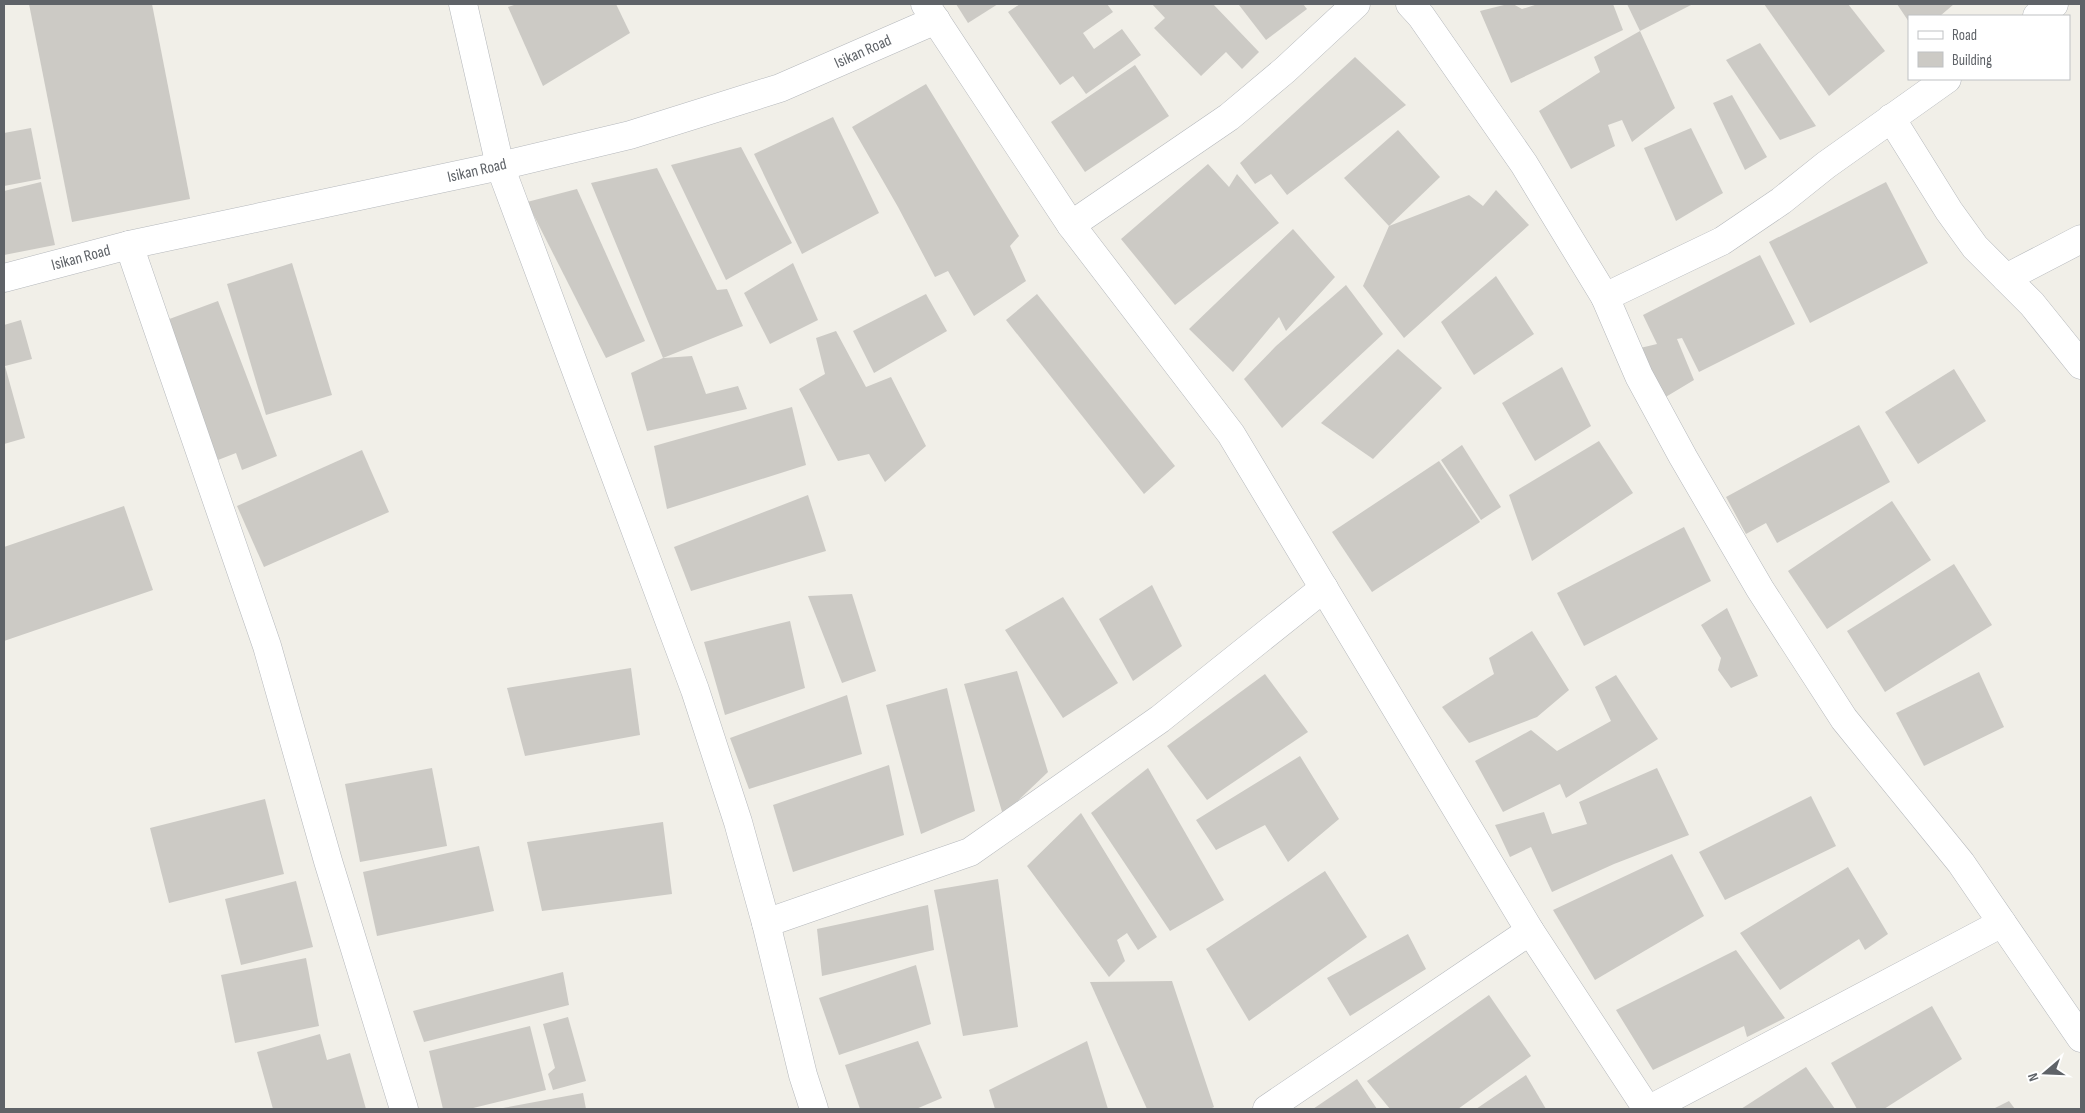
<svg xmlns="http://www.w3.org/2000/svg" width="2085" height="1113" viewBox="0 0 2085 1113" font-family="'Sofia Sans Condensed',sans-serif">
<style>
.building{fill:#cccac5}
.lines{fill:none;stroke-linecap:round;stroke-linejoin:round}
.minor-casing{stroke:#b5b8bc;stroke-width:29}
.minor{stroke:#fff;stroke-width:28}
.labels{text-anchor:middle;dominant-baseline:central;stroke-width:4.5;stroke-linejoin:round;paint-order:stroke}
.street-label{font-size:16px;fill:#5f6368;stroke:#fff}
</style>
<rect width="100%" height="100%" fill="#f1efe8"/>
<g class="building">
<polygon points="29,4 152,4 190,199 72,222"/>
<polygon points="517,4 616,4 630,33 543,86 508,7"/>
<polygon points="956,4 998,4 968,23"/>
<polygon points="1020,4 1107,4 1113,12 1083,33 1094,49 1122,29 1141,55 1086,94 1073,76 1060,85 1008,12"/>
<polygon points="1152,4 1213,4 1259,52 1242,69 1226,52 1201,76 1154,28 1165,18"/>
<polygon points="1241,4 1303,4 1307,9 1266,40 1239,5"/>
<polygon points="1508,4 1513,4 1522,9 1538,4 1613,4 1623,30 1511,83 1480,11"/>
<polygon points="1627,4 1693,4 1640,31"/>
<polygon points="1764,4 1848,4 1885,51 1829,96"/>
<polygon points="1897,4 1954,4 1940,16 1909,16 1909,22"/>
<polygon points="1640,31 1675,108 1632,142 1622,120 1608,125 1615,146 1571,169 1539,111 1600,72 1594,57"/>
<polygon points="1760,43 1816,126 1780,140 1726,60"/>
<polygon points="1355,57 1406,105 1287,195 1271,174 1255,184 1240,163"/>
<polygon points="1135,65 1169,116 1085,172 1051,122"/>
<polygon points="926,84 1019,236 1010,246 1026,281 974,316 948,271 935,277 898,207 852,127"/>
<polygon points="1732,95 1767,157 1745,170 1713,103"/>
<polygon points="833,117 879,213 802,254 754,154"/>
<polygon points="31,128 41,179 4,186 4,133"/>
<polygon points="1691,128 1723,193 1676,221 1644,148"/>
<polygon points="1398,130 1440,177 1389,226 1344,178"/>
<polygon points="741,147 792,243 726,280 671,165"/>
<polygon points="1208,164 1229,187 1237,174 1279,223 1175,305 1121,239"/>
<polygon points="657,168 717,290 727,289 743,326 663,358 591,183"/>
<polygon points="41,182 55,245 4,255 4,191"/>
<polygon points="1886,182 1928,263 1810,323 1769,242"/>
<polygon points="577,189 645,341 606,358 527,202"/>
<polygon points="1496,190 1529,225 1404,338 1363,286 1389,226 1469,195 1483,206"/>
<polygon points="1293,229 1335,277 1286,331 1279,317 1233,372 1189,329"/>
<polygon points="1760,255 1795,324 1699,372 1682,338 1677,339 1694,380 1664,398 1636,349 1657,344 1643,315"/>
<polygon points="292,263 332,395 266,415 227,284"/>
<polygon points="793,263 818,320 770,344 744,293"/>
<polygon points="1496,276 1534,334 1474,375 1441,322"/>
<polygon points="1346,285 1383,334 1282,428 1244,379 1276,346"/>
<polygon points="926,294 947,331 874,373 853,331"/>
<polygon points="1037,294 1175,466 1144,494 1006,320"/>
<polygon points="218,301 277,456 242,470 236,453 218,460 164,321"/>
<polygon points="21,320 32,359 5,366 25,438 4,444 4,325"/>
<polygon points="836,331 866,387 891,377 926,446 885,482 869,454 838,461 799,389 825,374 816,338"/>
<polygon points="1398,349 1442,388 1373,459 1321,423"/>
<polygon points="692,356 706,394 738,386 747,409 647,431 631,373 663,358"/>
<polygon points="1562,367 1591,426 1535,461 1502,403"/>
<polygon points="1954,369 1986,421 1918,464 1885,412"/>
<polygon points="792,407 806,465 667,509 654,446"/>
<polygon points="1859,425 1890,482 1777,543 1766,523 1746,534 1726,497"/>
<polygon points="1599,441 1633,493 1532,561 1509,495"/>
<polygon points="1462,445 1501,507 1481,520 1441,460"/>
<polygon points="362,450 389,512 264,567 237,506"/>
<polygon points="1439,461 1480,522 1372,592 1332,532"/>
<polygon points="808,495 826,551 691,591 674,547"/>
<polygon points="1892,501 1931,560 1827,629 1788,571"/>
<polygon points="124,506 153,590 4,641 4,547"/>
<polygon points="1684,527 1711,581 1584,646 1557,593"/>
<polygon points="1954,564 1992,625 1885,692 1847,631"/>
<polygon points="1152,585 1182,646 1133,681 1099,619"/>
<polygon points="852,594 876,671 842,683 808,596"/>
<polygon points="1063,597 1118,683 1063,718 1005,630"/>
<polygon points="1727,608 1758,676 1731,688 1718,670 1721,658 1701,625"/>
<polygon points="790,621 805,688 725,715 704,642"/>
<polygon points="1532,631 1569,690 1537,717 1469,743 1442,707 1494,674 1489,658"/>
<polygon points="631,668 640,735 525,756 507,688"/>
<polygon points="1017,671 1048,772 1003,815 964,684"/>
<polygon points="1979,672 2004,727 1924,766 1896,713"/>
<polygon points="1265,674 1308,732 1207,800 1167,746"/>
<polygon points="1616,675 1658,739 1566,798 1560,784 1503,812 1475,761 1531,730 1557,751 1611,721 1595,687"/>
<polygon points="947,688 975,811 921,834 886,705"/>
<polygon points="847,695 862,754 749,789 730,738"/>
<polygon points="1300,756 1339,819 1288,862 1265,825 1216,850 1196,820"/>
<polygon points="889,765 904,835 793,872 773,805"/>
<polygon points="432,768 447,846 360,862 345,784"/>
<polygon points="1148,768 1224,900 1170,931 1091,813"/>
<polygon points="1657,768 1689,835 1614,864 1552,892 1531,847 1510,857 1495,825 1544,812 1552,834 1587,824 1579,802"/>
<polygon points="1811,796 1836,846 1725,900 1699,852"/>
<polygon points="265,799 284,874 169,903 150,828"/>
<polygon points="1081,813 1157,937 1138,950 1127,933 1117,940 1125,961 1109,977 1027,866"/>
<polygon points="663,822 672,894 542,911 527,842"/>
<polygon points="479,846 494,911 377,936 363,872"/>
<polygon points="1672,854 1704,916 1595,980 1553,910"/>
<polygon points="1848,867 1888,934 1865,950 1859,939 1780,990 1740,933"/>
<polygon points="1325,871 1367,937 1249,1021 1206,949"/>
<polygon points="998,879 1018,1027 963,1036 934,890"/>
<polygon points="296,881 313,947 241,965 225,899"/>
<polygon points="928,905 934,950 822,976 817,929"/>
<polygon points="1408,934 1426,969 1350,1016 1327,978"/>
<polygon points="1736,950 1785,1018 1747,1037 1744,1026 1653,1070 1616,1010"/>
<polygon points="306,958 319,1026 235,1043 221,975"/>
<polygon points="916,965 931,1024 839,1055 819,998"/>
<polygon points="563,972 569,1005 424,1042 413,1011"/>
<polygon points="1172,981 1214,1107 1210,1109 1147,1109 1090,982"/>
<polygon points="1489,995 1531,1056 1458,1109 1390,1109 1367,1081"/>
<polygon points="1932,1006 1962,1059 1884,1109 1857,1109 1831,1063"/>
<polygon points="568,1017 586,1081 553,1090 548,1074 555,1068 543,1024"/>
<polygon points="530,1026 546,1090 469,1109 443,1109 429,1051"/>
<polygon points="320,1034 327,1060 350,1053 366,1109 273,1109 257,1052"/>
<polygon points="918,1041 942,1098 916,1109 860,1109 845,1065"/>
<polygon points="1087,1041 1108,1109 995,1109 989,1090"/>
<polygon points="1806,1067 1835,1109 1741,1109"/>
<polygon points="1526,1075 1546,1109 1476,1109"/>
<polygon points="1357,1079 1377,1109 1313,1109"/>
<polygon points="583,1093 586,1109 504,1109 503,1108"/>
<polygon points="2009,1101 2015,1109 1993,1109"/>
</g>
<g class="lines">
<g class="minor-casing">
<g id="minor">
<polyline points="463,4 500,166 695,690 738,822 766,923 803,1075 814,1109"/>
<polyline points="925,4 1071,225 1231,434 1530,931 1647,1109"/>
<polyline points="1410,4 1421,16 1524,164 1605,297 1639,376 1683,457 1760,589 1844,719 1961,863 2081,1038"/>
<polyline points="2037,16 2054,4"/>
<polyline points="1891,118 1949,211 1975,247 2032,304 2081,365"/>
<polyline points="1071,225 1229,117 1285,70 1356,4"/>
<polyline points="129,245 267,646 328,861 404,1109"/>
<polyline points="4,278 129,245 500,166 630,135 780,88 936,20"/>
<polyline points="2006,278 2081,239"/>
<polyline points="1605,297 1722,241 1781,201 1826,165 1947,79"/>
<polyline points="766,923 970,852 1160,719 1324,588"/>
<polyline points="1267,1109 1530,931"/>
<polyline points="1650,1109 2002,923"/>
</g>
</g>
<use href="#minor" class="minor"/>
</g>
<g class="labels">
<g class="street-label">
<text transform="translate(863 52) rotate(-24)">Isikan Road</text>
<text transform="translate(477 171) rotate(-13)">Isikan Road</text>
<text transform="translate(81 258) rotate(-15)">Isikan Road</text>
</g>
</g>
<rect width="2085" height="1113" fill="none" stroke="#5f6368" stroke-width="10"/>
<rect x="1908" y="15" width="162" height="65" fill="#ffffff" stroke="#bfc1c3"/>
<rect x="1918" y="31" width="25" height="8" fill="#ffffff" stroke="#bfc1c3"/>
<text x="1952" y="40" font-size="15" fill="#5f6368">Road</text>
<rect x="1918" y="52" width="25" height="15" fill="#cccac5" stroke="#bfc1c3"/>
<text x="1952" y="65" font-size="15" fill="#5f6368">Building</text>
<g transform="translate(2045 1073) rotate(251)" stroke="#ffffff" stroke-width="4" paint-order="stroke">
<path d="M0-4L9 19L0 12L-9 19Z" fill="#5f6368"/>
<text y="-8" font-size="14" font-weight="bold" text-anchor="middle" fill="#5f6368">N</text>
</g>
</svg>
